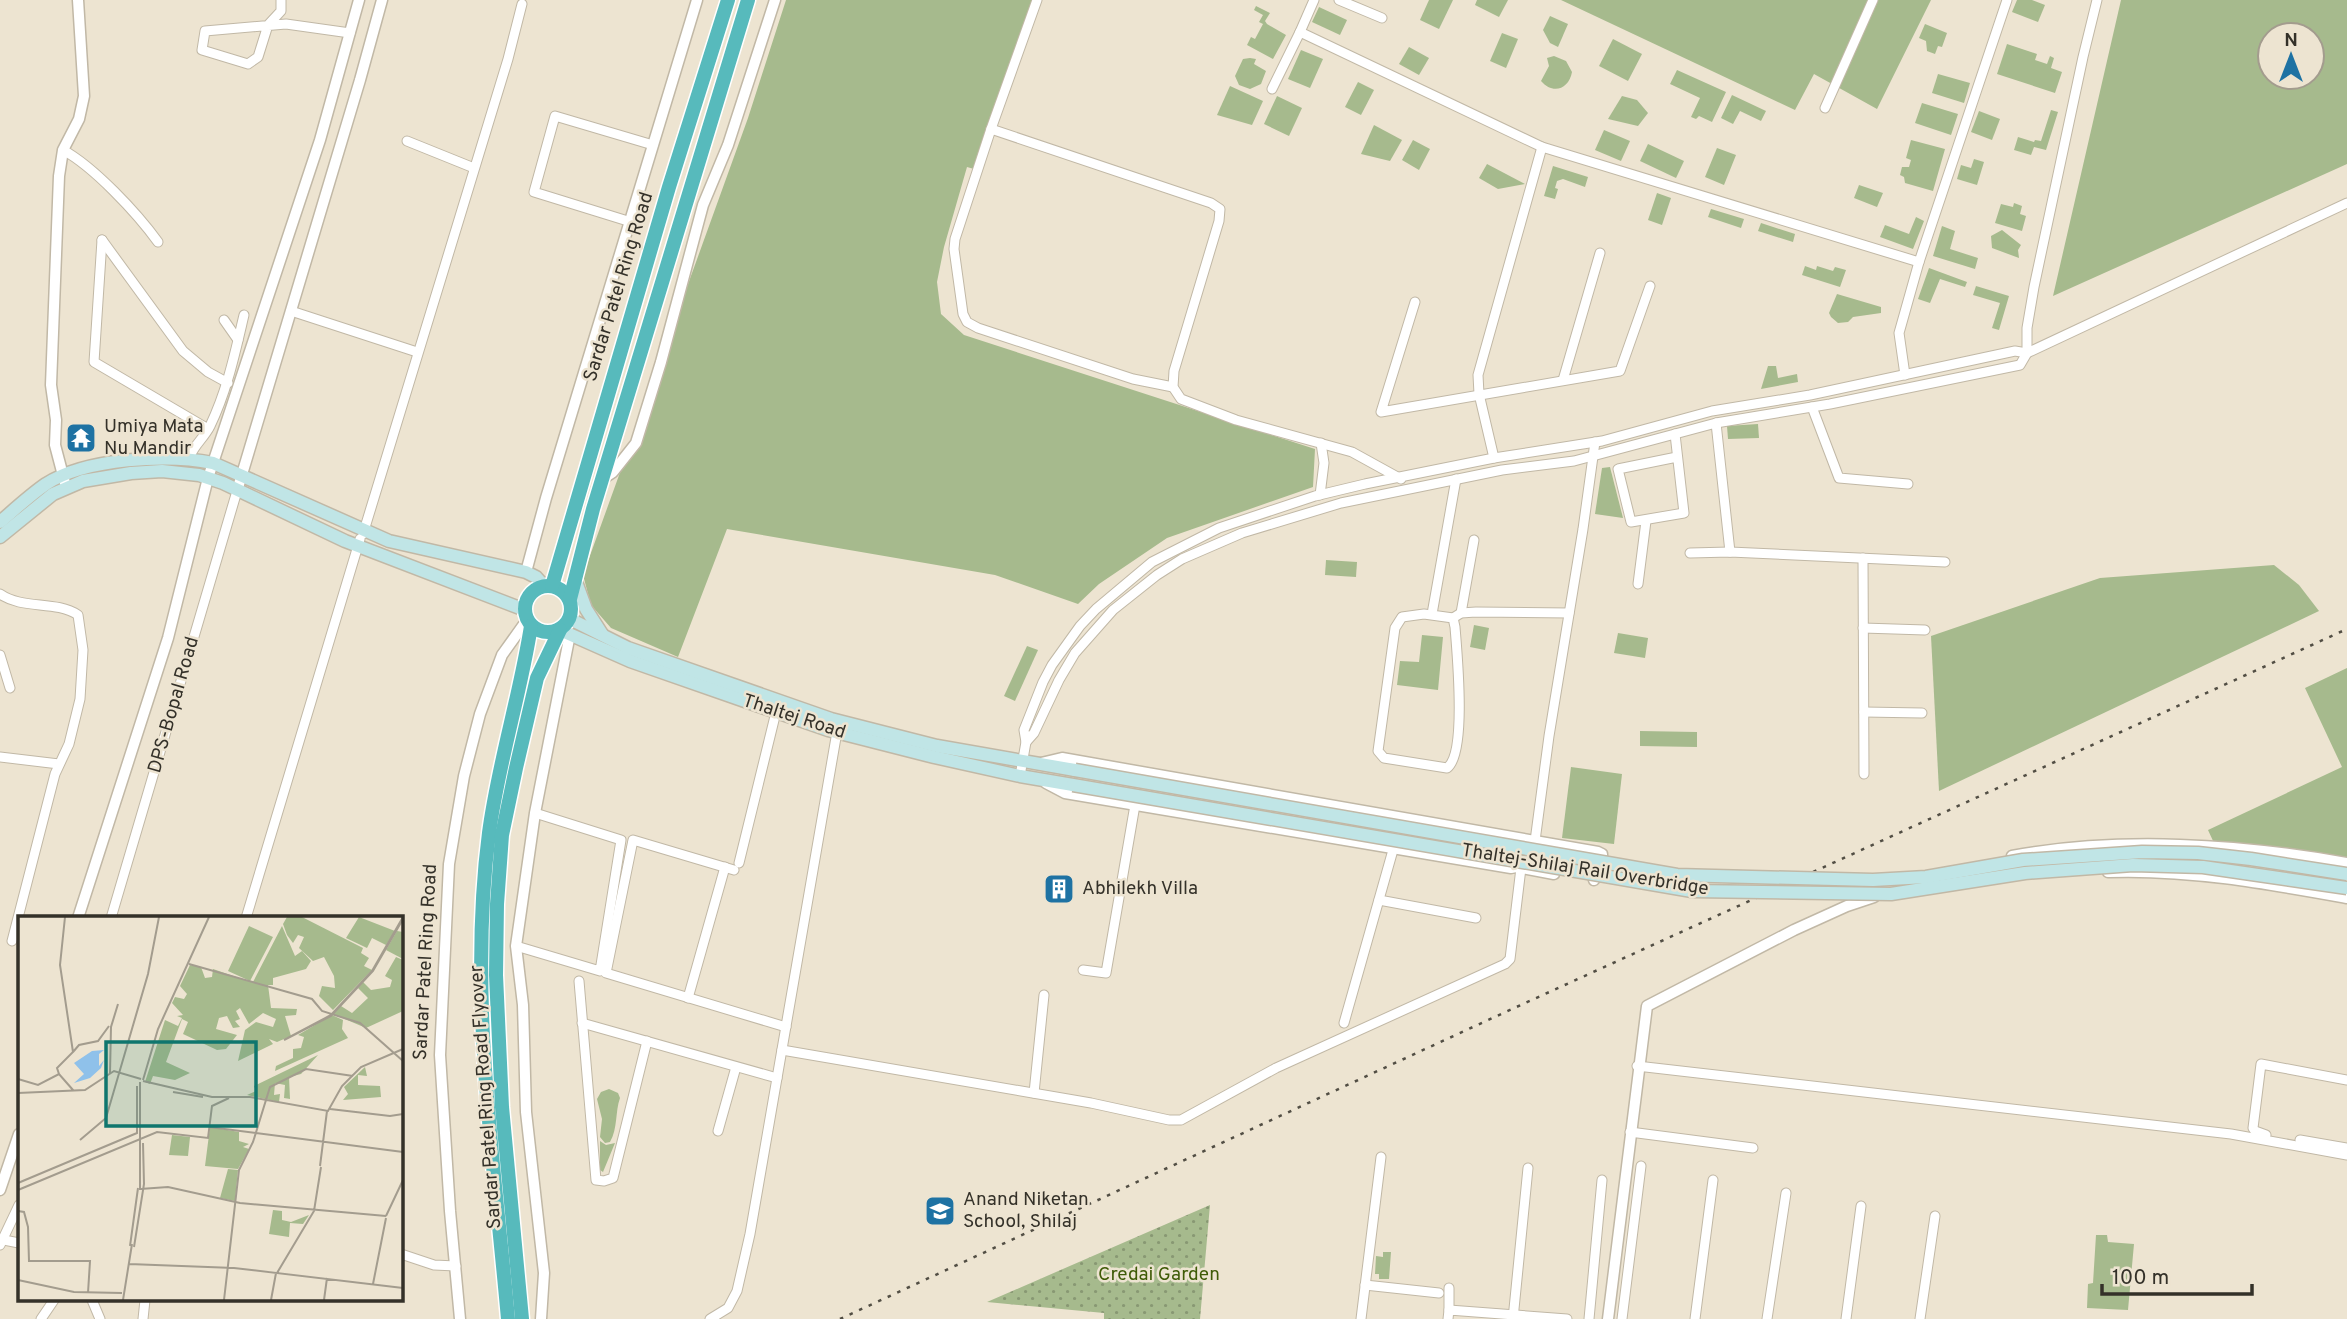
<svg xmlns="http://www.w3.org/2000/svg" width="2347" height="1319" viewBox="0 0 2347 1319" font-family="Overpass,sans-serif">
<style>
.grass{fill:#a6ba8d;fill-rule:evenodd}
.park{fill:url(#park-dots)}
.lines{fill:none;stroke-linecap:round;stroke-linejoin:round}
.minor-casing{stroke:#c1b8a6;stroke-width:11}
.tertiary-casing{stroke:#c1b8a6;stroke-width:13}
.secondary-casing{stroke:#c1b8a6;stroke-width:15}
.trunk-casing{stroke:#fff;stroke-width:17}
.minor{stroke:#fff;stroke-width:9}
.tertiary{stroke:#fff;stroke-width:10}
.secondary{stroke:#c0e5e6;stroke-width:12}
.trunk{stroke:#57babc;stroke-width:14}
.rail{stroke:#524e44;stroke-width:2.5;stroke-dasharray:3.5 7;stroke-linecap:butt}
.secondary-bridge-casing{stroke:#c1b8a6;stroke-width:15;stroke-linecap:butt}
.secondary-bridge{stroke:#c0e5e6;stroke-width:12}
.labels{text-anchor:middle;dominant-baseline:central;stroke-width:5;stroke-linejoin:round;paint-order:stroke}
.street-label{font-size:19px;fill:#343129;stroke:#ede4d1}
.poi-label{font-size:19px;fill:#343129;stroke:#ede4d1;text-anchor:start}
.park-label{font-size:19px;fill:#3f5b07;stroke:#ede4d1}
.inset-road{fill:none;stroke:#a39c8e;stroke-width:2}
.view{fill:#0f766e;fill-opacity:0.15;stroke:#0f766e;stroke-width:3.5}
.inset-edge{fill:none;stroke:#343129;stroke-width:3.5}
</style>
<defs>
<pattern id="park-dots" width="8" height="8" patternUnits="userSpaceOnUse" patternTransform="scale(1.75)"><rect width="8" height="8" fill="#a6ba8d"/><path d="M2 2h.1M6 6h.1" fill="none" stroke="#889873" stroke-width="1.8" stroke-linecap="round"/></pattern>
</defs>
<rect width="100%" height="100%" fill="#ede4d1"/>
<g class="grass">
<polygon points="786,0 1042,0 981,171 967,167 944,247 937,282 941,314 964,335 1315,449 1313,487 1167,538 1099,584 1078,604 995,575 727,529 678,657 611,628 591,605 583,575 748,118"/>
<polygon points="1429,0 1453,0 1439,29 1420,20"/>
<polygon points="1477,0 1508,0 1499,17 1475,5"/>
<polygon points="1561,0 1931,0 1877,109 1814,74 1795,110"/>
<polygon points="2017,0 2032,0 2045,5 2038,22 2012,12"/>
<path d="M2121,0H2347V164L2053,296ZM2312,35V77H2270V35Z"/>
<polygon points="1256,6 1270,13 1265,21 1267,24 1286,35 1273,59 1247,45 1251,37 1255,39 1263,24 1259,22 1263,15 1254,10"/>
<polygon points="1319,7 1347,20 1340,35 1312,22"/>
<polygon points="1550,16 1568,24 1558,47 1550,43 1543,30"/>
<polygon points="1925,24 1947,33 1942,47 1938,46 1935,54 1927,51 1926,41 1919,38"/>
<polygon points="1502,33 1518,39 1506,68 1490,61"/>
<polygon points="1613,39 1642,54 1628,81 1599,66"/>
<polygon points="2007,44 2037,54 2035,60 2047,64 2050,56 2054,58 2051,68 2062,72 2055,93 1997,74"/>
<polygon points="1409,47 1429,58 1419,75 1399,64"/>
<polygon points="1301,50 1323,59 1310,88 1288,79"/>
<path d="M1554,56L1566,61L1572,72C1569,89 1553,95 1541,81L1549,66L1547,58Z"/>
<polygon points="1250,58 1256,59 1254,64 1266,71 1261,84 1250,89 1239,85 1235,76 1243,59"/>
<polygon points="1677,70 1726,92 1712,122 1699,116 1696,119 1691,117 1700,98 1670,84"/>
<polygon points="1938,74 1970,83 1964,103 1932,93"/>
<polygon points="1358,82 1374,90 1361,115 1345,107"/>
<polygon points="1230,86 1263,101 1252,125 1217,115"/>
<polygon points="1732,95 1766,111 1761,121 1740,111 1733,124 1721,118"/>
<polygon points="1277,96 1302,108 1289,136 1264,124"/>
<polygon points="1622,96 1637,100 1648,113 1638,126 1608,119"/>
<polygon points="1922,103 1958,114 1951,135 1915,123"/>
<polygon points="2051,110 2058,112 2046,150 2034,147 2031,155 2014,150 2018,137 2034,142 2035,140 2041,141"/>
<polygon points="1979,111 2000,119 1992,140 1971,132"/>
<polygon points="1374,125 1402,140 1390,161 1361,154"/>
<polygon points="1604,130 1630,141 1621,161 1595,150"/>
<polygon points="1413,140 1430,149 1419,170 1402,160"/>
<polygon points="1911,140 1945,149 1933,191 1905,183 1904,177 1900,175 1902,167 1909,167 1911,160 1906,158"/>
<polygon points="1648,144 1684,161 1676,178 1640,161"/>
<polygon points="1717,148 1736,155 1724,185 1705,177"/>
<polygon points="1974,159 1984,162 1977,185 1957,179 1961,165 1971,168"/>
<polygon points="1487,164 1525,184 1498,189 1479,178"/>
<polygon points="1553,166 1588,177 1585,187 1563,179 1557,181 1555,188 1558,189 1555,199 1544,196"/>
<polygon points="1859,185 1883,193 1877,207 1854,198"/>
<polygon points="1657,193 1671,198 1662,225 1648,220"/>
<polygon points="2014,203 2022,206 2020,214 2026,216 2022,231 1995,223 2001,204 2013,207"/>
<polygon points="1711,209 1744,219 1741,228 1708,217"/>
<polygon points="1916,217 1924,221 1913,249 1880,237 1885,225 1909,234"/>
<polygon points="1761,223 1795,234 1793,242 1758,231"/>
<polygon points="1942,226 1955,231 1950,249 1978,258 1975,269 1933,256"/>
<polygon points="2002,230 2021,245 2018,250 2019,258 1992,248 1991,236"/>
<polygon points="1805,266 1816,270 1817,266 1833,271 1835,267 1846,270 1840,287 1802,275"/>
<polygon points="1929,268 1967,282 1965,287 1940,279 1930,303 1918,299"/>
<polygon points="1976,286 2009,296 1999,330 1992,328 2000,303 1973,295"/>
<polygon points="1837,294 1881,307 1881,313 1853,317 1848,322 1838,323 1831,317 1829,313"/>
<polygon points="1768,366 1776,366 1778,378 1797,374 1798,382 1761,389"/>
<polygon points="1758,424 1759,438 1728,439 1727,426"/>
<polygon points="1610,467 1623,518 1595,514 1602,468"/>
<polygon points="1326,560 1357,562 1356,577 1325,575"/>
<polygon points="2274,565 2299,585 2319,611 1939,791 1931,636 2100,578"/>
<polygon points="1474,625 1489,628 1485,650 1470,647"/>
<polygon points="1618,633 1648,638 1645,658 1614,653"/>
<polygon points="1422,635 1443,637 1438,690 1397,685 1400,661 1419,662"/>
<polygon points="1027,646 1038,650 1015,701 1004,696"/>
<polygon points="2347,668 2347,863 2214,843 2208,830 2342,767 2305,688"/>
<polygon points="1640,731 1697,732 1697,747 1640,746"/>
<polygon points="1571,767 1622,774 1614,844 1562,838"/>
<path d="M609,1089L618,1093L620,1098C615,1112 618,1128 610,1142L605,1143L600,1137L602,1119L597,1099L601,1092Z"/>
<polygon points="600,1141 606,1145 615,1143 603,1172 600,1170"/>
<polygon points="2096,1235 2107,1235 2108,1242 2134,1244 2128,1310 2087,1308 2088,1284 2093,1283"/>
<polygon points="1383,1252 1391,1252 1389,1279 1379,1279 1379,1274 1375,1274 1376,1256 1383,1257"/>
</g>
<polygon class="park" points="1210,1205 1200,1319 1104,1319 1104,1313 987,1302"/>
<g class="lines">
<g class="minor-casing">
<g id="minor">
<polyline points="281,0 281,11 268,25 258,57 248,64 202,50 205,31 286,24 350,33"/>
<polyline points="1037,0 991,129 955,239 954,249 963,314 967,322 978,328 1133,379 1173,387"/>
<polyline points="1339,0 1382,18"/>
<polyline points="1300,32 1314,0"/>
<polyline points="1272,89 1300,32 1542,147"/>
<polyline points="1825,108 1873,0"/>
<polyline points="991,129 1211,203 1220,209 1219,221 1174,371 1173,387 1181,399 1236,420 1352,452 1401,479"/>
<polyline points="407,141 474,168"/>
<path d="M63,150C94,167 137,213 158,242"/>
<polyline points="631,222 534,192 555,116 653,145"/>
<polyline points="102,240 94,362 208,429"/>
<polyline points="102,240 183,351 208,372 228,383"/>
<polyline points="1919,262 2007,0"/>
<polyline points="1415,302 1381,412 1620,371 1650,286"/>
<polyline points="291,311 417,352"/>
<polyline points="224,320 238,340"/>
<polyline points="1563,380 1600,253"/>
<polyline points="1812,407 1839,478 1908,484"/>
<polyline points="1716,423 1730,552"/>
<polyline points="1675,434 1684,513 1631,522 1618,469 1677,457"/>
<path d="M189,458C194,445 204,438 210,426C227,391 235,353 244,315"/>
<polyline points="1494,458 1479,394 1478,375 1542,147 1919,262 1899,333 1905,375"/>
<polyline points="1320,495 1324,463 1321,443"/>
<polyline points="363,534 508,59 522,4"/>
<polyline points="1690,553 1730,552 1945,562"/>
<polyline points="1863,558 1864,774"/>
<polyline points="1638,584 1646,521"/>
<path d="M0,594C23,610 55,600 78,615L83,650L80,699L69,744L55,774L12,941"/>
<polyline points="1461,613 1474,540"/>
<path d="M1424,614L1453,618L1455,627C1457,653 1467,754 1447,768L1384,758L1378,751L1395,628L1402,617Z"/>
<polyline points="1432,614 1456,479"/>
<polyline points="1453,618 1461,613 1476,612 1569,613"/>
<polyline points="1863,628 1925,630"/>
<polyline points="0,655 10,688"/>
<polyline points="1864,712 1922,713"/>
<polyline points="1026,742 1034,733 1059,680 1075,653 1113,610 1157,575 1182,559 1242,533 1341,503 1502,470 1574,461 1716,423 1830,404 2020,365 2027,353 2027,328 2034,287 2083,57 2097,0"/>
<polyline points="0,757 59,764"/>
<polyline points="1020,776 1026,742 1024,730 1043,682 1052,665 1080,626 1096,609 1152,562 1219,528 1315,496 1365,484 1494,458 1602,441 1712,411 1810,395 2015,351 2027,353 2347,203"/>
<polyline points="1535,841 1549,736 1583,529 1595,442"/>
<polyline points="739,863 776,712"/>
<polyline points="734,870 633,840 606,973 786,1027"/>
<polyline points="1379,900 1476,918"/>
<polyline points="111,918 237,491"/>
<polyline points="246,918 360,539"/>
<polyline points="516,946 600,971 621,840 535,813"/>
<polyline points="1083,970 1106,973 1135,805"/>
<polyline points="579,981 596,1180 604,1181 613,1178 647,1041"/>
<polyline points="688,998 725,867"/>
<polyline points="582,1023 777,1078"/>
<polyline points="1344,1023 1393,850"/>
<polyline points="782,1050 1091,1103 1169,1120 1181,1120 1276,1068 1505,964 1510,959 1521,868"/>
<polyline points="1637,1066 2231,1134 2347,1155"/>
<polyline points="1034,1093 1044,995"/>
<polyline points="718,1131 736,1067"/>
<polyline points="1630,1132 1753,1148"/>
<polyline points="2266,1135 2255,1131 2253,1128 2261,1064 2347,1080"/>
<polyline points="2300,1140 2347,1148"/>
<polyline points="4,1240 19,1243"/>
<polyline points="0,1245 19,1205"/>
<polyline points="401,1254 434,1265 456,1266"/>
<polyline points="1365,1285 1439,1293"/>
<polyline points="92,1300 100,1319"/>
<polyline points="1449,1310 1449,1288"/>
<polyline points="41,1319 54,1300"/>
<polyline points="143,1319 145,1300"/>
<polyline points="710,1319 728,1308 737,1291 750,1234 838,726"/>
<polyline points="1361,1319 1381,1157"/>
<polyline points="1448,1319 1449,1310 1567,1319"/>
<polyline points="1513,1319 1528,1168"/>
<polyline points="1589,1319 1602,1180"/>
<polyline points="1622,1319 1641,1166"/>
<polyline points="1695,1319 1713,1180"/>
<polyline points="1767,1319 1786,1193"/>
<polyline points="1846,1319 1861,1206"/>
<polyline points="1920,1319 1935,1216"/>
</g>
</g>
<g class="tertiary-casing">
<g id="tertiary">
<polyline points="601,480 613,472 636,443 661,362 703,205 728,145 775,0"/>
<polyline points="65,483 55,445 56,420 51,385 59,176 63,150 79,119 84,96 78,0"/>
<polyline points="237,491 360,80 382,0"/>
<polyline points="526,572 546,498 697,0"/>
<polyline points="1041,763 1062,758 1598,852 1602,854 1602,868 1594,880"/>
<polyline points="1046,783 1065,793 1511,868 1516,867 1519,863"/>
<path d="M2012,856C2119,836 2241,844 2347,863"/>
<polyline points="1516,867 1554,874"/>
<path d="M2108,872C2187,869 2269,884 2347,898"/>
<polyline points="78,918 168,638 208,478 320,140 359,0"/>
<polyline points="0,1190 19,1134"/>
<polyline points="460,1319 450,1211 440,1055 449,864 464,776 480,714 502,655 527,620"/>
<polyline points="541,1319 544,1273 526,1112 523,1005 516,946 535,813 570,634"/>
<polyline points="1608,1319 1647,1006 1794,930 1847,906 1874,897"/>
</g>
</g>
<g class="secondary-casing">
<g id="secondary">
<path d="M0,522C15,509 30,495 46,484C86,458 168,454 213,463L389,541L526,572L536,577L544,586"/>
<polyline points="0,537 53,494 83,481 131,473 162,471 199,475 223,483 345,541 525,610"/>
<polyline points="575,579 586,609 602,634"/>
<polyline points="570,619 628,648 831,719 937,746 1075,770"/>
<polyline points="560,630 630,661 828,730 934,757 1020,776 1073,785"/>
</g>
</g>
<g class="trunk-casing">
<g id="trunk">
<circle cx="548" cy="609" r="23"/>
<polyline points="552,586 669,187 728,0"/>
<polyline points="570,599 593,509 748,0"/>
<path d="M508,1319C494,1159 468,994 489,833C498,764 520,696 531,626"/>
<polyline points="522,1319 502,1107 496,975 497,904 502,835 516,768 537,678 560,630"/>
</g>
</g>
<use href="#minor" class="minor"/>
<use href="#tertiary" class="tertiary"/>
<use href="#secondary" class="secondary"/>
<use href="#trunk" class="trunk"/>
<polyline class="rail" points="840,1319 1512,1009 2347,629"/>
<g class="secondary-bridge-casing">
<g id="secondary-bridge">
<polyline points="1075,770 1677,875 1873,880 1926,877 2023,860 2142,852 2198,853 2251,859 2347,874"/>
<polyline points="1073,785 1692,891 1891,894 2025,873 2133,865 2203,867 2347,888"/>
</g>
</g>
<use href="#secondary-bridge" class="secondary-bridge"/>
</g>
<defs>
<g id="temple-square" transform="scale(1.575)"><rect x="-9" y="-9" width="18" height="18" rx="4" fill="#1e72a3" stroke="#ede4d1"/><path d="M0-6L5-2H3V0L6.5 2.5H4V6H1.5V3h-3V6H-4V2.5H-6.5L-3 0V-2H-5Z" fill="#fff"/></g>
<g id="building-square" transform="scale(1.575)"><rect x="-9" y="-9" width="18" height="18" rx="4" fill="#1e72a3" stroke="#ede4d1"/><path d="M-4-6H4V6H1V3H-1V6H-4ZM-2.5-4.3h1.7v1.8h-1.7ZM.8-4.3h1.7v1.8H.8ZM-2.5-1h1.7V.8h-1.7ZM.8-1h1.7V.8H.8Z" fill="#fff"/></g>
<g id="school-square" transform="scale(1.575)"><rect x="-9" y="-9" width="18" height="18" rx="4" fill="#1e72a3" stroke="#ede4d1"/><path d="M0-5L7-2L0 1L-7-2ZM-4 1L0 2.5L4 1V4Q0 6-4 4Z" fill="#fff"/></g>
</defs>
<g fill-rule="evenodd">
<use href="#temple-square" x="81" y="438"/>
<use href="#building-square" x="1059" y="889"/>
<use href="#school-square" x="940" y="1211"/>
</g>
<g class="labels">
<g class="street-label">
<text transform="translate(619 287) rotate(-73)">Sardar Patel Ring Road</text>
<text transform="translate(174 705) rotate(-74)">DPS-Bopal Road</text>
<text transform="translate(794 717) rotate(18)">Thaltej Road</text>
<text transform="translate(1585 870) rotate(9)">Thaltej-Shilaj Rail Overbridge</text>
<text transform="translate(426 962) rotate(-87)">Sardar Patel Ring Road</text>
<text transform="translate(486 1097) rotate(-94)">Sardar Patel Ring Road Flyover</text>
</g>
<g class="poi-label">
<text x="104" y="427">Umiya Mata<tspan x="104" dy="22">Nu Mandir</tspan></text>
<text x="1082" y="889">Abhilekh Villa</text>
<text x="963" y="1200">Anand Niketan<tspan x="963" dy="22">School, Shilaj</tspan></text>
</g>
<g class="park-label">
<text x="1159" y="1275">Credai Garden</text>
</g>
</g>
<g transform="translate(18 916)">
<rect width="385" height="385" fill="#ede4d1"/>
<path d="M269,1H284L345,32L343,37L351,42L346,50L354,54L315,94L301,80L304,70L317,72L316,60L306,41L295,45L281,32L286,21L280,19L275,27L269,19L265,8ZM341,1L377,15L368,29L354,22L349,32L328,22ZM231,10L255,21L232,65L210,55ZM264,10L277,40L284,35L293,45L288,53L255,62V69H250L253,92L279,93L278,99L267,100L273,120L259,126L251,123L255,128L220,145L227,114L238,106L255,111L258,103L245,97L231,108L222,92L218,95L222,103L217,105L222,111L215,112L209,100L201,102L198,113L219,119L208,133L199,134L165,118L170,106L164,103L148,146L172,157L157,164L135,160L132,168L127,166L147,104L160,110L164,102L159,100L165,99L154,87L157,81L166,83L169,78L162,70L172,49L183,51L187,62L194,61L195,53L224,63L248,68L235,66ZM379,15L385,16V43L368,34ZM378,41L385,44V95L348,112L315,98L323,90L334,97L350,82L340,72L345,66L353,74L372,71L374,64L367,60ZM314,99L325,104L324,113L330,122L257,155L258,150L275,142V133L283,132L286,121L280,119ZM300,139L283,158L271,161L272,183L266,182L267,169L257,167L256,179L262,178L261,186L229,179L238,175L236,170ZM347,151L349,160L340,159V169L362,170L363,181L325,184L330,178L326,171ZM192,211L221,216V225L231,228L225,231L231,233L220,253L187,250ZM154,219L172,221L170,240L151,239ZM210,253L220,254L217,285L202,282Z" fill="#a6ba8d"/>
<path d="M255,294L264,295V304L273,306L291,299L285,308L272,307L271,321L251,318Z" fill="#a6ba8d"/>
<path d="M86,134L81,138V150L86,144L83,152L72,162L56,167L66,158L56,147L74,135Z" fill="#8fc1ea"/>
<path class="inset-road" d="M385,1L354,55L313,99L266,124L313,100L355,55L385,3M171,48L294,83L304,95L342,107L385,145M55,136L61,129L80,125L91,110M92,157L93,111L100,88M41,158L39,152L55,136L42,49L47,1M0,163L20,169L41,158L55,174M125,164L140,113L191,1M125,165L194,181H232L310,195L324,170L343,151L385,133M155,176L185,181M0,177L67,174L96,155L123,163M312,193L372,200L385,198M191,211L385,236M62,224L88,202L130,58L141,1M302,250L309,195M0,267L119,217V170M122,273L150,271L222,287L368,300M0,274L139,216L190,222L194,190L211,182M122,274V166M0,295L6,296L10,311L11,345H72L70,377M368,300L385,264M112,330L120,272M116,331L126,268L125,227M111,348L216,352L385,372M259,357L296,295L303,251M0,364L56,376L104,377M355,368L368,302M105,384L114,328M206,384L221,254L235,226L252,171L288,153L335,160M253,384L258,357M306,384L309,362"/>
<path class="view" d="M88,126H238V210H88Z"/>
<rect width="385" height="385" class="inset-edge"/>
</g>
<g transform="translate(2291 56)"><circle r="33" fill="#ede4d1" stroke="#a39c8e" stroke-width="2"/>
<path d="M0-5L12 26L0 18L-12 26Z" fill="#1e72a3"/>
<text y="-10" font-size="19" font-weight="bold" text-anchor="middle" fill="#343129">N</text>
</g>
<path d="M2102 1284v10h150v-10" fill="none" stroke="#343129" stroke-width="3.5"/>
<text x="2112" y="1284" font-size="21" fill="#343129" stroke="#ede4d1" stroke-width="5" paint-order="stroke">100 m</text>
</svg>
